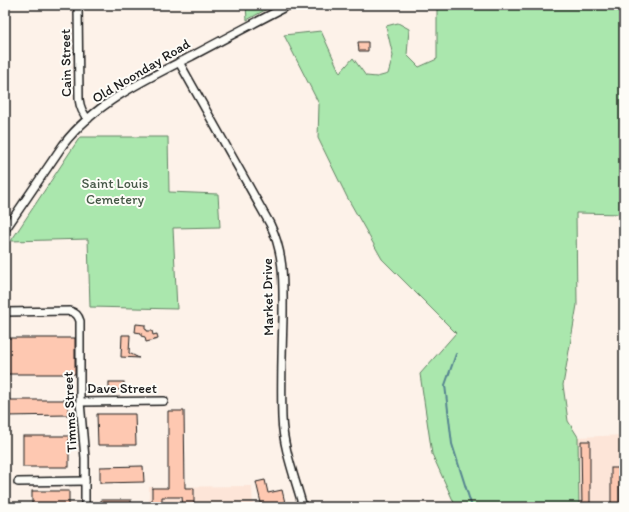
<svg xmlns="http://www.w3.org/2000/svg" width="629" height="512" viewBox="0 0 629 512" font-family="Itim,sans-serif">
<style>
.built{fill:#fde5d8}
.green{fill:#aae7ad;stroke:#638264}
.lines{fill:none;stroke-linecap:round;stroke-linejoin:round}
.stream{stroke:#578590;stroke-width:2}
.building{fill:#fec8b1;stroke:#1c1c1c}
.street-casing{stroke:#1c1c1c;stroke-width:10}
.street{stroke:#fdfcf7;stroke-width:7}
.labels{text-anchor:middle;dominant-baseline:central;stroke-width:4;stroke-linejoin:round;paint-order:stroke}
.street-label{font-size:14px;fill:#1c1c1c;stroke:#fdfcf7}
.park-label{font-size:14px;fill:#475948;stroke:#fdfcf7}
</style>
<rect width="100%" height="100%" fill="#fdf2e9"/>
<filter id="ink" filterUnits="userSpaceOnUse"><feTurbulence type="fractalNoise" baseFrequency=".025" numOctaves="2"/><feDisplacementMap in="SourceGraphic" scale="8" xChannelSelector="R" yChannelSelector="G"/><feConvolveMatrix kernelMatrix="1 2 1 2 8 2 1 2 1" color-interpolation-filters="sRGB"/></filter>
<g filter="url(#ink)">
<g class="built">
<polygon points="624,435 624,507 579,507 578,437"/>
<polygon points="252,486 253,507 149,507 149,487"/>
</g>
<g class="green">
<polygon points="246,5 274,5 247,20"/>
<polygon points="437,5 624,5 624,214 576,213 577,305 563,385 568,421 578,437 579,507 456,507 432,454 420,374 456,333 382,259 347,197 318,138 319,104 284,35 321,31 340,73 353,58 366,76 377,77 388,74 393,56 386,26 398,23 409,29 407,55 419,67 437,59"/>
<polygon points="80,137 168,137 169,192 218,194 220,227 173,228 177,309 90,307 88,239 11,241"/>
</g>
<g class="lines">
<polyline class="stream" points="456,354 445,385 452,444 472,507"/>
</g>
<g class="building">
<polygon points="358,42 368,42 368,51 359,51"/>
<polygon points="136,324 145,325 145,329 147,330 147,331 152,331 153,335 157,334 158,339 146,342 145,337 141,336 141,333 135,332"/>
<polygon points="122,335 130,335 129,353 139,358 121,357"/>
<rect x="5" y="338" width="70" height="36"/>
<rect x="109" y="382" width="15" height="8"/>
<polygon points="5,400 68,400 68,415 5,416"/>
<polygon points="168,411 184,411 185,488 194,488 194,507 183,507 182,497 162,497 162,507 152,507 152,488 168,488"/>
<polygon points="97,414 135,414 136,445 98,445"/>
<rect x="23" y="436" width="46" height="31"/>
<polygon points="581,441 590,441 590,507 582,507"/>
<polygon points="143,466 144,482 100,483 100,467"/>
<rect x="611" y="468" width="9" height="39"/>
<polygon points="265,480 268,493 282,490 286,507 262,507 256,482"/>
<rect x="32" y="491" width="37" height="16"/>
<rect x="101" y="500" width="30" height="7"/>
</g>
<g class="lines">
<g class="street-casing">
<g id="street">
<path d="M78,5L79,99C80,107 82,113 88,119"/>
<path d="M179,62L270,224C285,255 283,284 283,317C282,351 281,385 282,418C283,448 295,478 303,507"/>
<path d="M5,230L63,145C95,103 146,79 192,56C224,39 256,22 289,5"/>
<path d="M5,312L70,311C76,313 78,315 80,321V402L85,458V507"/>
<polyline points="80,402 164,401"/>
<polyline points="18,482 85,481"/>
</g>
</g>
<use href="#street" class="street"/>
</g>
</g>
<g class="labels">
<g class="street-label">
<text transform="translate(66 63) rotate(-91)">Cain Street</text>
<text transform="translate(141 71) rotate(-31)">Old Noonday Road</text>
<text transform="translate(268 297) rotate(-91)">Market Drive</text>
<text x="122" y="388">Dave Street</text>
<text transform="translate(70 412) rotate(-93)">Timms Street</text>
</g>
<g class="park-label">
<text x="115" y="183">Saint Louis<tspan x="115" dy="16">Cemetery</tspan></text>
</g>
</g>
<rect width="629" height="512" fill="none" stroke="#fdfcf7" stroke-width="20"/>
<rect x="10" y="10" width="609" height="492" fill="none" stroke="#1c1c1c" stroke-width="1.5" filter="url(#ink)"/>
</svg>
